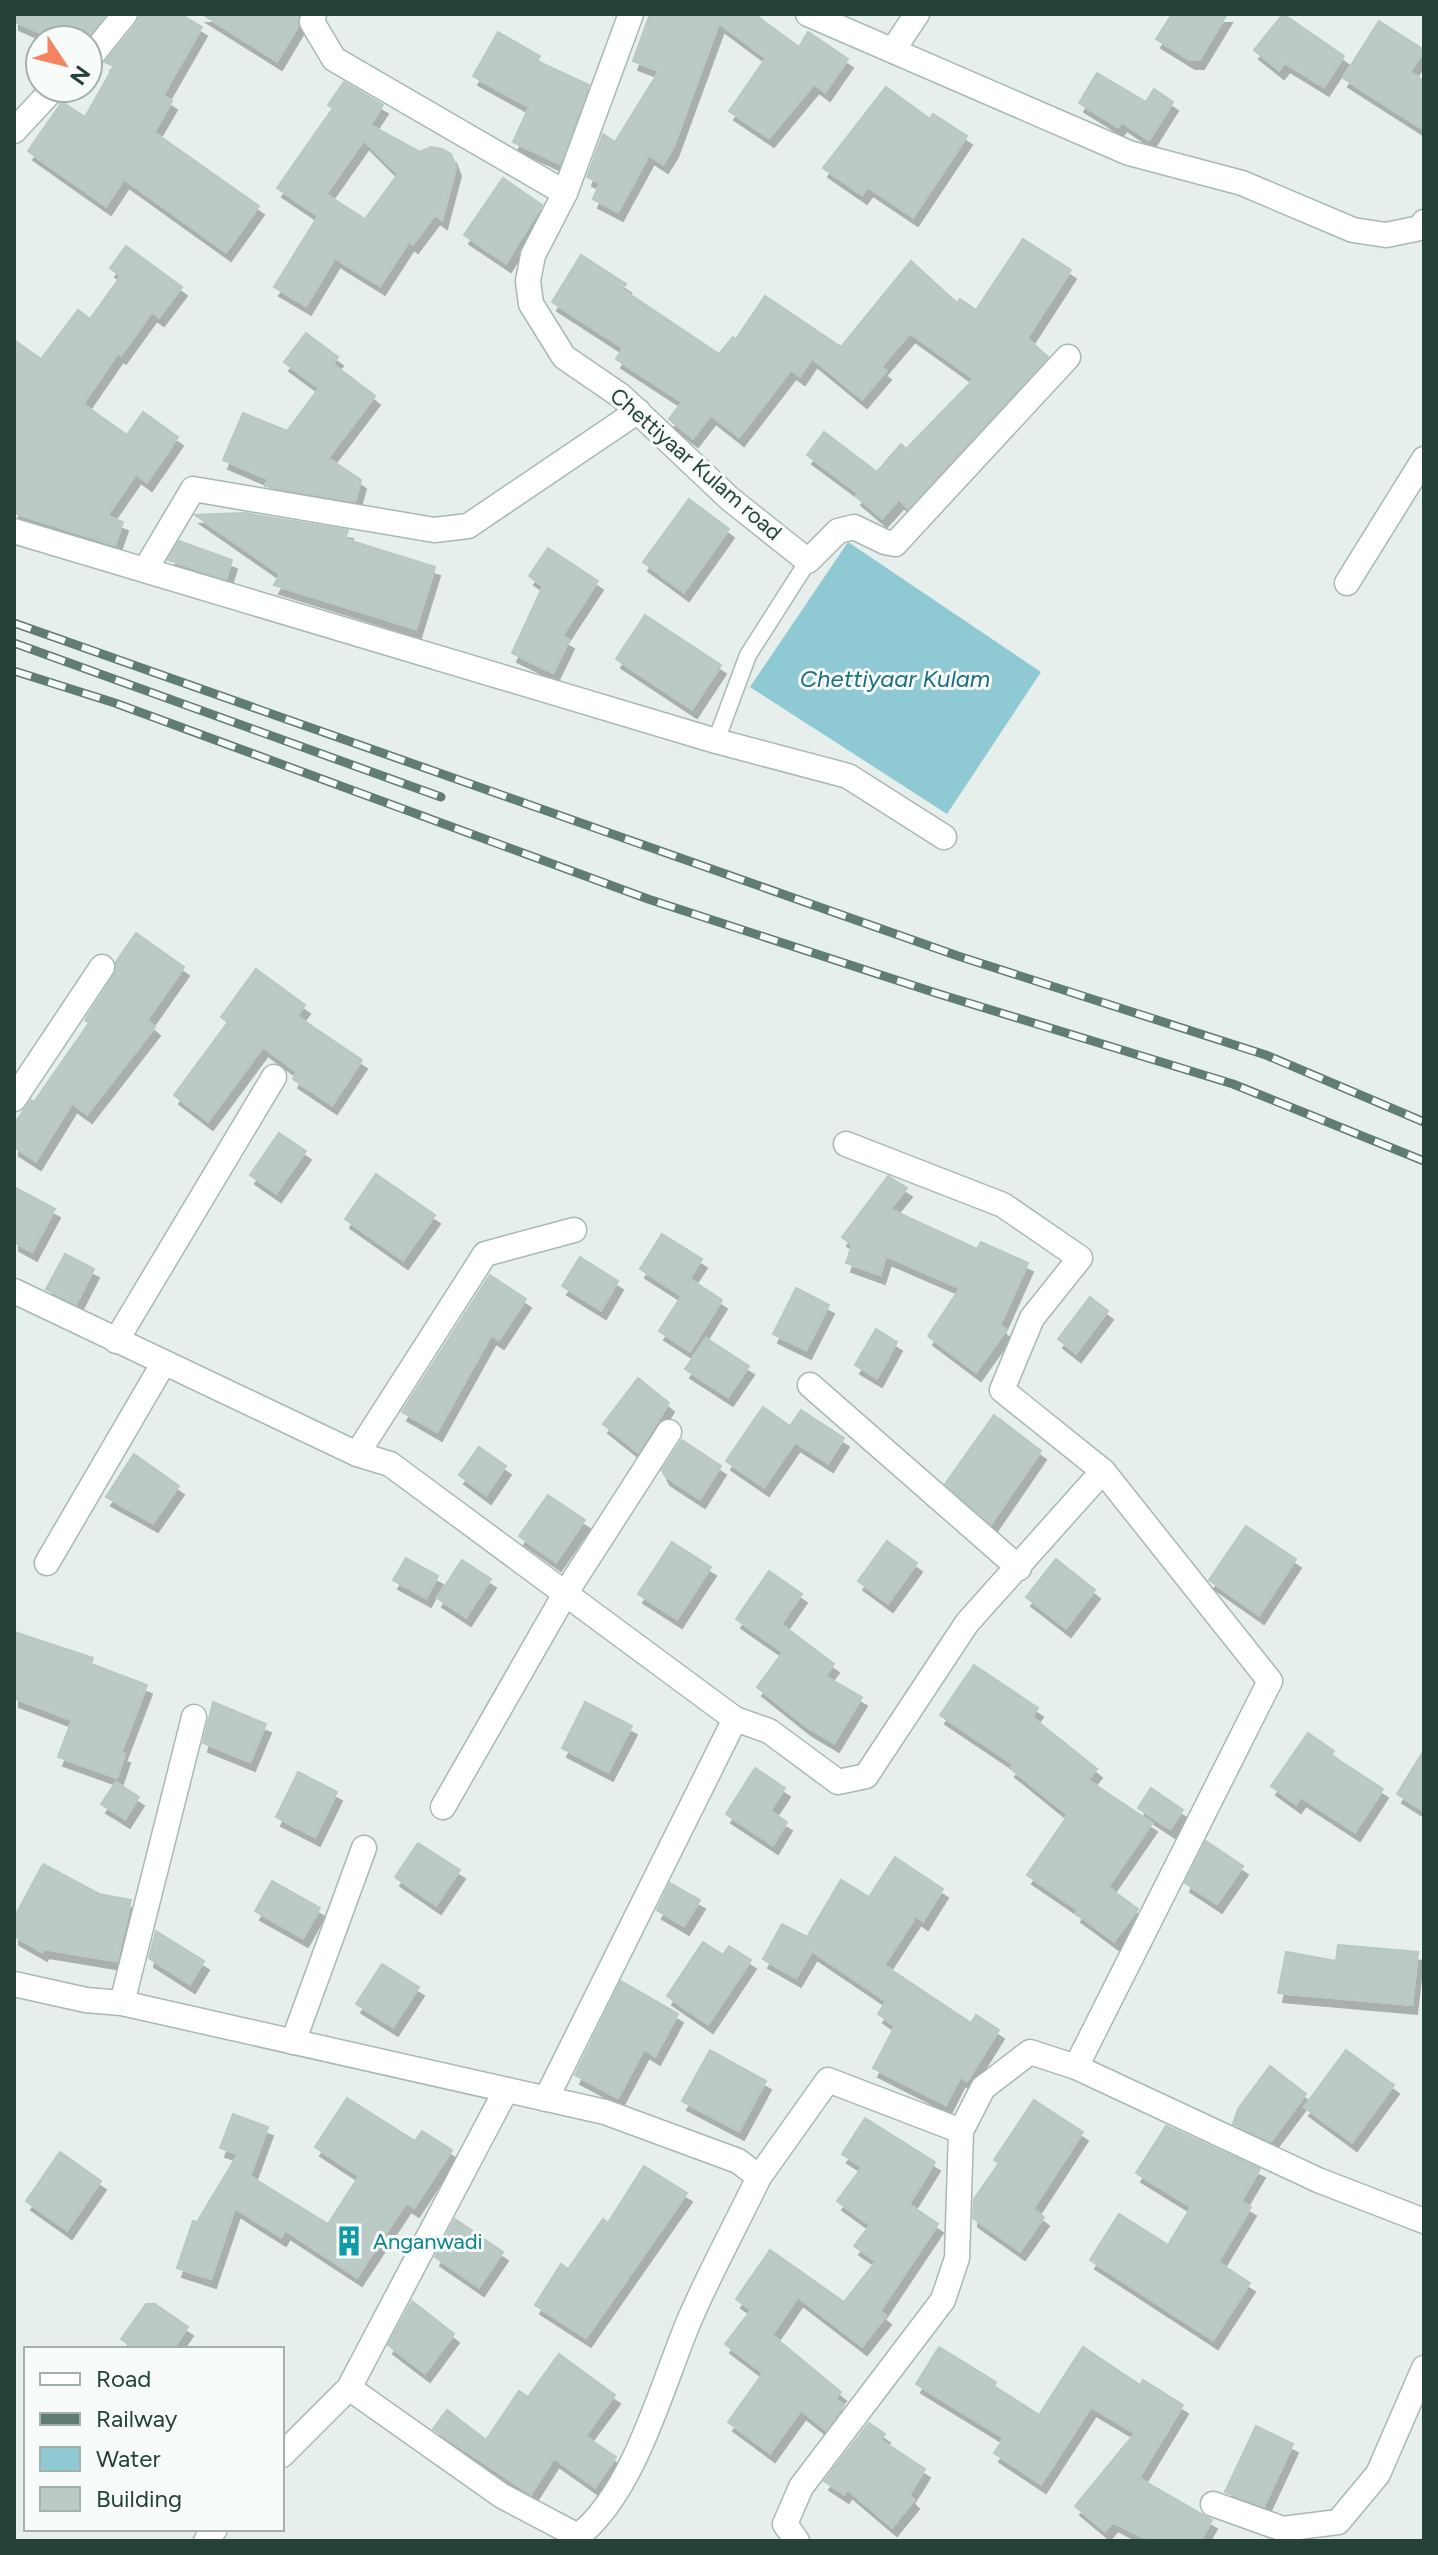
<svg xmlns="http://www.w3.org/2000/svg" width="1438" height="2555" viewBox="0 0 1438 2555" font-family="Figtree,sans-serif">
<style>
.water{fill:#8ec9d4}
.building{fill:#bbcac4;stroke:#b8c9c2;stroke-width:2;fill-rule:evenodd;filter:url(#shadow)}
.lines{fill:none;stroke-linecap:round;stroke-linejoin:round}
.service-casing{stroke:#a8b8b2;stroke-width:19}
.minor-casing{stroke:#a8b8b2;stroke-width:27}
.service{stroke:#fff;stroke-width:16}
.minor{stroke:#fff;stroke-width:24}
.rail-casing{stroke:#5f7d75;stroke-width:9}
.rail{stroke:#f7fbf9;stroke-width:6;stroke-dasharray:18;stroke-linecap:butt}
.labels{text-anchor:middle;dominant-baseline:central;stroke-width:6;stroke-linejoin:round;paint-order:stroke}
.street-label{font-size:22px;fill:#24423a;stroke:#f7fbf9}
.culture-label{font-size:22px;fill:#0d838f;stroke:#f7fbf9;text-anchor:start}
.water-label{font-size:24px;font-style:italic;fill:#1c6f80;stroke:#f7fbf9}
</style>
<defs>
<filter id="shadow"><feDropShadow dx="5" dy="9" stdDeviation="0" flood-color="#0004"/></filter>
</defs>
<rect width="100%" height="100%" fill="#e6efeb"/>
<polygon class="water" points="848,542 1041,672 947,814 750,687"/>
<g class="building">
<polygon points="14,14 106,14 85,40 57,40 14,21"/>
<polygon points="140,14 180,14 202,27 163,95 172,101 154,132 259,206 226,252 124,179 106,206 28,151 62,102 85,117 114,66 105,62 137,23"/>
<polygon points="202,14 299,14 298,26 277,61"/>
<polygon points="650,14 754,14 799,47 808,32 848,59 825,92 814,84 769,138 729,111 766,58 719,23 673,148 663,164 649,155 618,212 593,199 600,183 587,177 603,134 615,142 659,71 633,61"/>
<polygon points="1172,14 1227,14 1199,60 1190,60 1156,39"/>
<polygon points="1283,14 1344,56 1324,87 1285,63 1279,70 1254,50"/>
<polygon points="1379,21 1424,50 1410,72 1424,81 1424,130 1343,78"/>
<polygon points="498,32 540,56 537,61 589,85 560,164 513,142 529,107 473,76"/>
<polygon points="1097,73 1146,102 1154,89 1173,102 1149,140 1122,122 1118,127 1079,103"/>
<path d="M344,82L383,105L370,125L420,152L431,147L442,149L451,154L456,167L442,220L435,215L413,244L409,241L380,286L335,258L306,306L274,287L318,216L277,188L333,108L328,105ZM364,140L398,174L365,219L326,194Z"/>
<polygon points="886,87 930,119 933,114 967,136 913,217 868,187 862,195 823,168"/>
<polygon points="503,178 542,205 506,263 464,235"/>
<polygon points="1023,239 1071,270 1027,338 1048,357 908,508 899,499 882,518 856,496 858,493 807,455 824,432 877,472 901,444 906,449 974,379 910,333 881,367 886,371 862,399 812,358 800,376 791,370 739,437 711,415 693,438 669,419 682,402 616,359 623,348 552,302 581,255 626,284 622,289 719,354 733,337 736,339 765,296 841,347 911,261 957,303 960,299 976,310"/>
<polygon points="126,246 182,287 159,317 152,312 121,355 118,353 83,404 127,435 143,412 178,437 147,482 136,474 107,516 123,522 115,545 14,513 14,340 41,359 78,310 90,319 121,276 110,268"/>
<polygon points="306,333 338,357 333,364 375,396 328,458 361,480 355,501 265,486 268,479 223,460 243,413 287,431 319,388 284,362"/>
<polygon points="689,499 729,529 684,592 643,562"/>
<polygon points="244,513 348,530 345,539 435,567 416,629 274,585 280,574 195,515"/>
<polygon points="179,541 232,560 226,579 168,560"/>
<polygon points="548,548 598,581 562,636 569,640 553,673 512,653 543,586 529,576"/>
<polygon points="645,615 721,665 692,709 616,659"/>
<polygon points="136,933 184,967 147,1020 155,1027 87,1114 72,1103 36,1161 14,1147 14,1124 31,1100 34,1102 89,1023 85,1020 114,975 116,962"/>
<polygon points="256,969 305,1005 297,1016 362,1060 332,1105 293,1079 297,1072 263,1047 208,1121 174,1095 228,1022 221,1017"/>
<polygon points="279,1133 306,1151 276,1193 250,1175"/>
<polygon points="376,1174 435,1215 403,1260 345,1219"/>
<polygon points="888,1176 907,1188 890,1209 977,1249 981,1242 1028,1263 1000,1325 1006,1330 976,1372 928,1336 960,1288 886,1256 880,1275 846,1263 852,1245 842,1237"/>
<polygon points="14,1187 55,1209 32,1252 14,1242"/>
<polygon points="662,1234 702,1259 679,1294 640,1269"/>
<polygon points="65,1254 94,1269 76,1304 46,1289"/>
<polygon points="580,1257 618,1281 601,1310 562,1286"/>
<polygon points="490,1275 526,1299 499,1340 491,1335 437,1432 402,1412"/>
<polygon points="692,1280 722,1300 690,1351 659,1331"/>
<polygon points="796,1288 829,1305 806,1350 773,1334"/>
<polygon points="1090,1297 1108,1311 1076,1353 1058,1339"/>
<polygon points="876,1329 897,1342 877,1378 855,1365"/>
<polygon points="706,1338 749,1366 728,1397 685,1369"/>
<polygon points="638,1378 669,1403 638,1452 603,1424"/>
<polygon points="763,1407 790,1426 801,1410 844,1438 828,1463 795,1442 764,1487 726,1461"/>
<polygon points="994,1415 1041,1451 991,1524 945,1484"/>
<polygon points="682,1440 721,1466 700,1499 665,1476 662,1470"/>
<polygon points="479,1447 506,1466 486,1495 459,1475"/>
<polygon points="134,1454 179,1486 153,1523 106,1497"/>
<polygon points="548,1495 585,1520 556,1562 519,1536"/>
<polygon points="1246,1526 1296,1559 1259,1615 1209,1580"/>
<polygon points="887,1541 917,1563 888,1603 858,1581"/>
<polygon points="672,1542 711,1567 677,1619 638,1594"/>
<polygon points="406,1558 438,1576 426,1598 393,1580"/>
<polygon points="1056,1559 1095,1590 1066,1628 1026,1597"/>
<polygon points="462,1560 491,1579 466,1617 437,1598"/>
<polygon points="769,1571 802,1594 781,1624 834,1664 825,1676 862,1697 834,1743 807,1727 757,1687 783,1652 736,1619"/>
<polygon points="14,1632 93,1658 91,1664 147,1685 121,1753 125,1754 117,1778 58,1757 72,1720 14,1698"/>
<polygon points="974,1665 1038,1708 1032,1717 1097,1769 1088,1780 1152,1823 1108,1887 1138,1909 1114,1941 1076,1913 1078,1910 1027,1875 1068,1815 1010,1768 1013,1764 940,1715"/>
<polygon points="213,1702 266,1724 250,1762 203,1743"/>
<polygon points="585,1702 632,1726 608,1772 562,1748"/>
<polygon points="1308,1733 1334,1751 1331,1755 1383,1789 1355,1832 1301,1797 1296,1804 1271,1786"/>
<polygon points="1424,1750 1424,1811 1397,1794"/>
<polygon points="755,1768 785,1788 770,1811 787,1822 773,1845 726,1814"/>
<polygon points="298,1772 337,1792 315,1837 276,1817"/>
<polygon points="116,1782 139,1797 125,1819 101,1804"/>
<polygon points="1151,1788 1183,1810 1170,1829 1138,1808"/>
<polygon points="1206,1841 1243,1866 1217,1904 1185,1883"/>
<polygon points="418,1843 460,1870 436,1905 395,1877"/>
<polygon points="895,1857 943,1889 923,1921 916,1916 884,1965 971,2023 976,2015 999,2030 967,2081 960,2077 946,2105 873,2068 895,2026 878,2014 886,2001 812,1951 796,1978 763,1959 782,1924 807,1937 841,1880 869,1897"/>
<polygon points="43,1864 99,1894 131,1900 117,1961 44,1949 42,1952 14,1936 14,1918"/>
<polygon points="272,1881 320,1908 303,1938 255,1911"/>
<polygon points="670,1883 700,1900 684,1926 657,1910"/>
<polygon points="156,1931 204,1961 190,1984 149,1958"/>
<polygon points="703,1942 723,1955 729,1946 751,1960 708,2024 667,1996"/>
<polygon points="1338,1945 1418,1952 1412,2005 1278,1993 1286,1952 1336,1961"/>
<polygon points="382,1964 419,1987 393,2027 356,2004"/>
<polygon points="621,1981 678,2014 655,2056 644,2049 618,2098 575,2075"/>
<polygon points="710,2050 766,2081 739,2131 682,2101"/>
<polygon points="1346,2050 1394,2085 1352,2142 1304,2107"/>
<polygon points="1270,2066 1306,2094 1271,2141 1233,2124 1238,2109"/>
<polygon points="347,2098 415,2141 422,2131 452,2150 414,2208 406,2203 357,2277 285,2230 281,2237 235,2208 211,2279 177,2268 193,2221 197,2222 238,2154 220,2148 233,2114 268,2127 250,2176 328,2224 359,2176 315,2147"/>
<polygon points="1034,2100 1083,2132 1033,2209 1044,2217 1020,2251 973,2218 974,2199 999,2163 994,2160"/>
<polygon points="865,2118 935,2162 909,2204 938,2224 880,2311 886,2316 862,2346 798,2297 772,2335 841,2392 835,2399 844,2405 826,2430 801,2410 770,2453 728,2422 763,2373 725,2344 751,2310 736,2299 770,2250 844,2302 876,2261 854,2246 870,2225 837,2201 862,2167 842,2154"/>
<polygon points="1166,2126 1260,2169 1241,2201 1251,2207 1218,2262 1250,2283 1213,2340 1090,2260 1119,2214 1168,2245 1191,2207 1136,2173"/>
<polygon points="60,2152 101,2181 67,2230 26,2201"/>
<polygon points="644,2166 687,2193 586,2338 535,2305 561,2264 568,2269 603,2219 608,2223"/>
<polygon points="455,2219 503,2252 479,2287 435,2257"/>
<polygon points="412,2301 454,2334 425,2373 388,2345"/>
<polygon points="146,2304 155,2304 188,2327 173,2349 135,2349 121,2339"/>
<polygon points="939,2347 996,2382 994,2386 1039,2415 1083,2347 1140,2385 1143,2380 1183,2405 1139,2478 1212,2520 1200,2541 1150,2541 1113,2522 1105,2531 1075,2506 1135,2433 1091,2407 1041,2484 994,2453 1004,2438 916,2384"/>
<polygon points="559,2354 615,2395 585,2436 616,2457 595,2487 554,2458 531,2494 433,2429 447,2410 486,2440 519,2391 528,2397"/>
<polygon points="869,2423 885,2434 881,2440 925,2469 909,2495 914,2500 892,2527 847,2489 844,2494 824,2481"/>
<polygon points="1256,2426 1293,2444 1264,2506 1225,2492"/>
</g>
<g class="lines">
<g class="service-casing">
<polyline id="service" points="716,741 748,655 808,561"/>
</g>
<g class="minor-casing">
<g id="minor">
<polyline points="314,14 312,22 334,59 565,193 631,14"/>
<polyline points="808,14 1129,153 1242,183 1353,230 1386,235 1420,228 1424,222"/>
<polyline points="893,50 917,14"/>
<polyline points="88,60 125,14"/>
<polyline points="14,131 54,88"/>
<polyline points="565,193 533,255 528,281 531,304 564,357 621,396 730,499 808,561 838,531 854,527 885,542 895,544 1068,357"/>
<polyline points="14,531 716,741 848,776 944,837"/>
<polyline points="145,570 193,489 434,530 468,526 638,411"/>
<polyline points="1347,583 1424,459"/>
<polyline points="14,1099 102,967"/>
<polyline points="846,1144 1003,1205 1080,1258 1032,1318 1002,1390 1103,1471 1270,1681 1076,2067"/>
<polyline points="14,1291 357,1454 390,1464 735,1719"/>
<polyline points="116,1341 274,1077"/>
<polyline points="810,1385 1019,1568"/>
<polyline points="357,1454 485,1254 574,1230"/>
<polyline points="47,1563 163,1364"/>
<polyline points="443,1807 565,1594 669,1432"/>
<polyline points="14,1984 86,2000 122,2003 605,2112 738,2161 759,2177 828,2080 961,2131"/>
<polyline points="122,2003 194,1717"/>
<polyline points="293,2042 364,1848"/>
<polyline points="546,2099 735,1719 769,1731 838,1782 866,1776 967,1623 1103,1471"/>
<path d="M349,2388L502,2496L578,2536C634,2493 662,2385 689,2321C710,2272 736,2225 759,2177"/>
<polyline points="282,2455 349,2388 506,2090"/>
<polyline points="1213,2504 1283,2529 1338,2522 1378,2474 1424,2368"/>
<polyline points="206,2541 215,2529"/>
<polyline points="797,2541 785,2524 801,2487 943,2300 957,2258 961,2131 983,2088 1030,2052 1076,2067 1318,2180 1424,2221"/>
</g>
</g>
<use href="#service" class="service"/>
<use href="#minor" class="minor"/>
<g class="rail-casing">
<g id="rail">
<polyline points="14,623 958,956 1266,1055 1424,1122"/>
<polyline points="14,643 441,797"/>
<polyline points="14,671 115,703 648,899 939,994 1233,1084 1424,1161"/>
</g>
</g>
<use href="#rail" class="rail"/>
</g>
<defs>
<g id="building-bare" transform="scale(2.4)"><path d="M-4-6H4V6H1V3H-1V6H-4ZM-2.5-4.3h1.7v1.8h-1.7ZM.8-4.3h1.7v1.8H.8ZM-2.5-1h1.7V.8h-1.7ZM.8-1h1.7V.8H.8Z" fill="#0f9aa8" stroke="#f7fbf9" stroke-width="2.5" paint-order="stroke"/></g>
</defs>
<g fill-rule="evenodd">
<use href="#building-bare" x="349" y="2241"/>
</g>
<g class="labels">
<g class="street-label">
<text transform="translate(696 464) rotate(41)">Chettiyaar Kulam road</text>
</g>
<g class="culture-label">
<text x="373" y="2241">Anganwadi</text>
</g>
<g class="water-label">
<text x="895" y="678">Chettiyaar Kulam</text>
</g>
</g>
<rect width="1438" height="2555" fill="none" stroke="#24423a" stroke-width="32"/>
<rect x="24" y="2347" width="260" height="184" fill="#f7fbf9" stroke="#a3b1ad" stroke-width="2"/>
<rect x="40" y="2373" width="40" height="12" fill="#ffffff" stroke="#a3b1ad" stroke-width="2"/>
<text x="96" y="2387" font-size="24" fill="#24423a">Road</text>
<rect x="40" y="2413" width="40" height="12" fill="#5f7d75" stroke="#a3b1ad" stroke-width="2"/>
<text x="96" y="2427" font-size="24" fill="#24423a">Railway</text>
<rect x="40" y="2447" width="40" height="24" fill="#8ec9d4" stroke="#a3b1ad" stroke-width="2"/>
<text x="96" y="2467" font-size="24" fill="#24423a">Water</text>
<rect x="40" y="2487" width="40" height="24" fill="#bbcac4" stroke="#a3b1ad" stroke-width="2"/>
<text x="96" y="2507" font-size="24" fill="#24423a">Building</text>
<g transform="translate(64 64) rotate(125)"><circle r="38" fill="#f7fbf9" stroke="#a3b1ad" stroke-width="2"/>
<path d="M0-6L14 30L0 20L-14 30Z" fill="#f4845f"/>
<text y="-12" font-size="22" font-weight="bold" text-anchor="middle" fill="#24423a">N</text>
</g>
</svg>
